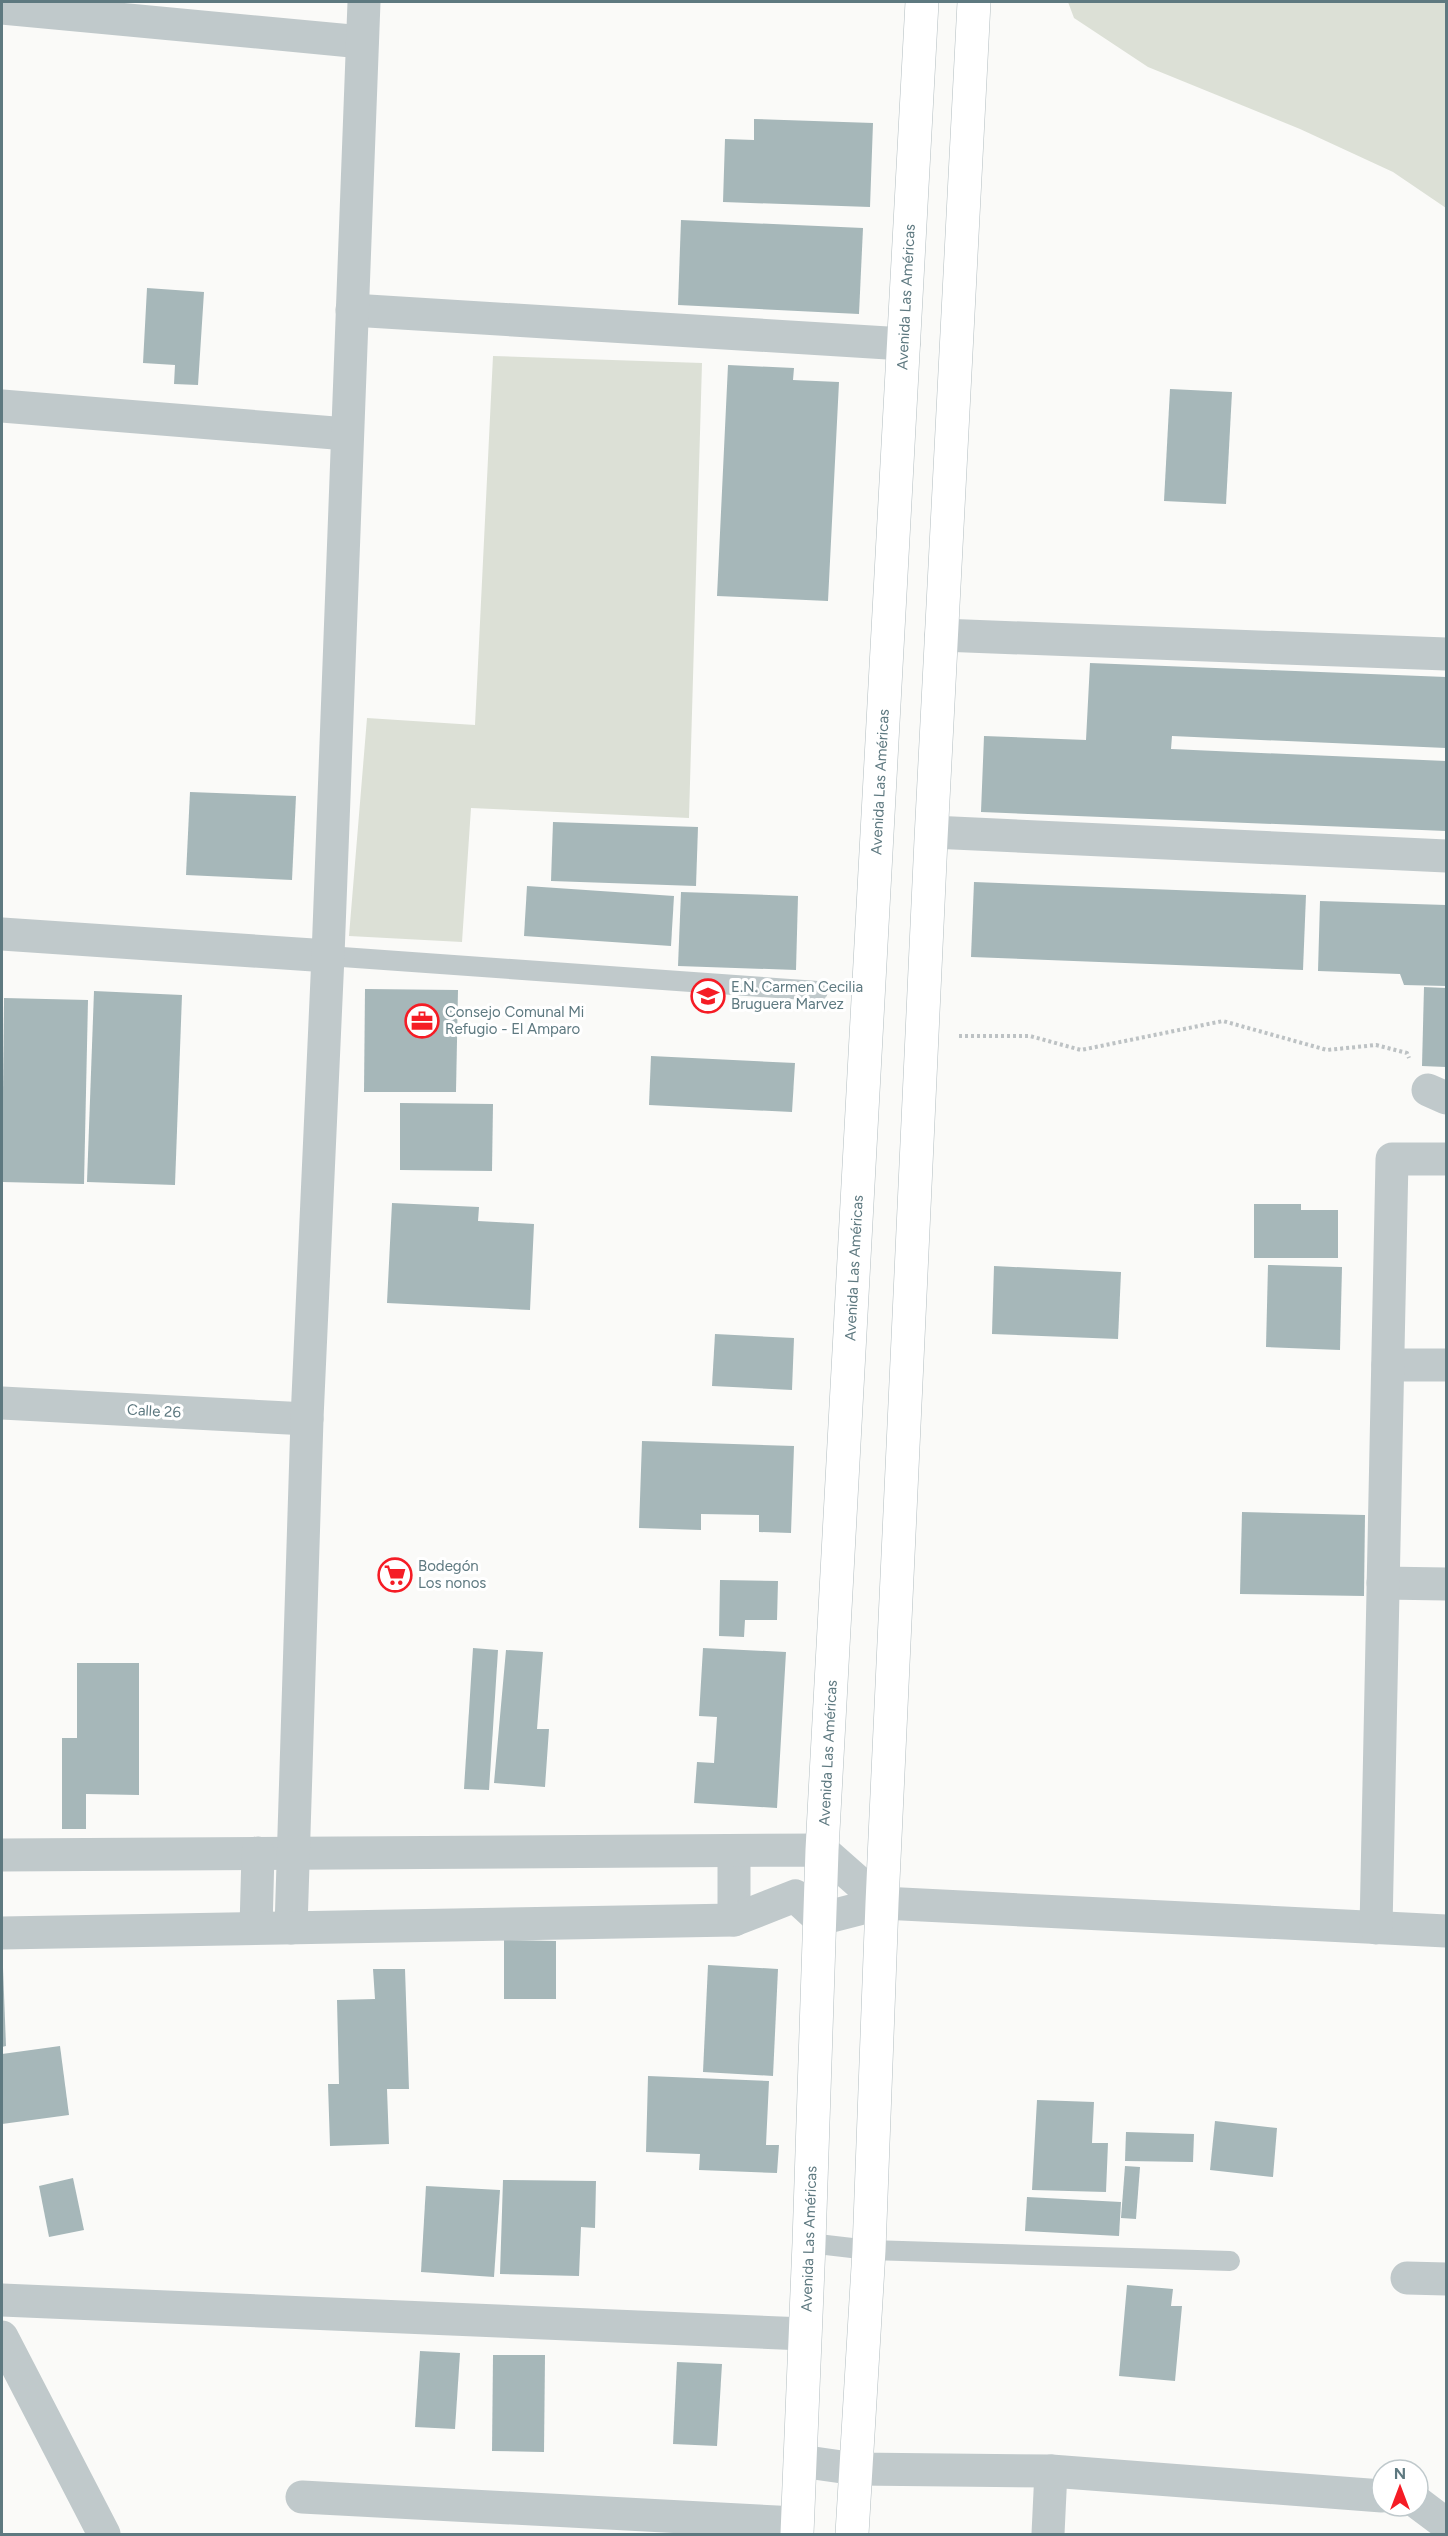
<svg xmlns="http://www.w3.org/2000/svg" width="1448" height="2536" viewBox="0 0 1448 2536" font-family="Figtree,sans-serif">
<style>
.green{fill:#dce0d6}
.building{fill:#a6b7b9}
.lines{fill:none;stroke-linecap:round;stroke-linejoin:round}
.secondary-casing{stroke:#b2bdc0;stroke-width:34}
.path{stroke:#bdc2c4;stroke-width:4;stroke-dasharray:3 3;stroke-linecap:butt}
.lane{stroke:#c0c9cb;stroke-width:20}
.street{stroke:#c0c9cb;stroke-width:33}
.secondary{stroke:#fff;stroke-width:33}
.labels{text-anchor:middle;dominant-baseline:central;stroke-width:6;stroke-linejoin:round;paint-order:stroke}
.street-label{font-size:15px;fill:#5e7980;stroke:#fff}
.poi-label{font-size:15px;fill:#5e7980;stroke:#fff;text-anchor:start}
</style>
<rect width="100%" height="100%" fill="#fafaf8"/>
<g class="green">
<polygon points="1068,2 1446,2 1446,208 1393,172 1300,129 1148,67 1074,18"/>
<polygon points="493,356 702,363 689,818 471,808 462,942 349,936 367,718 475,725"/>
</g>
<g class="building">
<polygon points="754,119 873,123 870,207 723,202 725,139 754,140"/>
<polygon points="681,220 863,228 859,314 678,305"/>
<polygon points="147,288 204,292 198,385 174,384 175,365 143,363"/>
<polygon points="728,365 794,368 793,380 839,382 828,601 717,596"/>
<polygon points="1170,389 1232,392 1226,504 1164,501"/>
<polygon points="1090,663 1446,677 1446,748 1172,736 1171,749 1446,761 1446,831 981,812 984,736 1086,740"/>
<polygon points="190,792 296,796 292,880 186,875"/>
<polygon points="553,822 698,827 696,886 551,881"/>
<polygon points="974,882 1306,895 1303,970 971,957"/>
<polygon points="527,886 674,896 671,946 524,936"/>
<polygon points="681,892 798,896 796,970 678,966"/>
<polygon points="1320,901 1446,905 1446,986 1404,985 1400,974 1318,971"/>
<polygon points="1424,987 1446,988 1446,1067 1422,1066"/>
<polygon points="365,989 458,990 456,1092 364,1092"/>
<polygon points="94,991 182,995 175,1185 87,1182"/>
<polygon points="4,998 88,1000 84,1184 2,1182"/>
<polygon points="651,1056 795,1063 792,1112 649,1105"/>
<polygon points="400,1103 493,1104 492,1171 400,1170"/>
<polygon points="392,1203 479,1207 478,1221 534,1224 530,1310 387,1303"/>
<polygon points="1254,1204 1301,1204 1301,1210 1338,1210 1338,1258 1254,1258"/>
<polygon points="1268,1265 1342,1267 1340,1350 1266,1347"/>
<polygon points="994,1266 1121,1272 1118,1339 992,1334"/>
<polygon points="715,1334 794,1338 792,1390 712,1386"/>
<polygon points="642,1441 794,1446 791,1533 759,1532 759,1515 701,1514 701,1530 639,1528"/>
<polygon points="1242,1512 1365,1515 1364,1596 1240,1594"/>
<polygon points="720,1580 778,1581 777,1620 745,1620 744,1637 719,1636"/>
<polygon points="473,1648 498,1650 489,1790 464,1789"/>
<polygon points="703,1648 786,1652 777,1808 694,1803 697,1762 714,1763 717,1717 699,1716"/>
<polygon points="506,1650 543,1652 537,1729 549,1729 545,1787 494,1783"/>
<polygon points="77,1663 139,1663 139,1795 86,1794 86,1829 62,1829 62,1738 77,1738"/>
<polygon points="504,1940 556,1941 556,1999 504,1999"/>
<polygon points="708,1965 778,1969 773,2076 703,2072"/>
<polygon points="2,1968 3,1968 6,2046 2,2047"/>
<polygon points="373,1969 405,1969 409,2089 387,2089 389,2144 330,2146 328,2084 339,2084 337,2000 375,1999"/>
<polygon points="60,2046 69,2115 2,2124 2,2054"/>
<polygon points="648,2076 769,2081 766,2145 779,2145 777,2173 699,2170 700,2154 646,2152"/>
<polygon points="1037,2100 1094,2102 1092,2143 1108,2143 1106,2192 1032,2190"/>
<polygon points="1215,2121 1277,2128 1273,2177 1210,2170"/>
<polygon points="1126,2132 1194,2134 1193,2162 1125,2161"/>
<polygon points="1125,2166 1140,2167 1136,2219 1121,2218"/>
<polygon points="73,2178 84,2230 49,2237 39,2186"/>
<polygon points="503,2180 596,2181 595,2228 581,2227 579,2276 500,2274"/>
<polygon points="426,2186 500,2190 494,2277 421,2272"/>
<polygon points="1027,2197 1121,2202 1119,2236 1025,2231"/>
<polygon points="1127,2285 1173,2289 1171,2306 1182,2306 1175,2381 1119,2376"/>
<polygon points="420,2351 460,2353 455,2429 415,2427"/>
<polygon points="493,2355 545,2355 544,2452 492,2451"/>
<polygon points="677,2362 722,2364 717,2446 673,2444"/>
</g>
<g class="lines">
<g class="secondary-casing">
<g id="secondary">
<polyline points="797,2534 809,2243 822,1850 922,2"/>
<polyline points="852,2534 869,2250 882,1903 931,839 974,2"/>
</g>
</g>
<polyline class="path" points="959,1036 1030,1036 1081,1050 1223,1021 1327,1050 1376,1045 1407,1053 1409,1058"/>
<g class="lane">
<polyline points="328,956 818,991"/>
<polyline points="809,2243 869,2250 1230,2261"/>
</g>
<g class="street">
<polyline points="2,8 362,42"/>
<polyline points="352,310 904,344"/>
<polyline points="2,406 347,434"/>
<polyline points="941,635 1446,654"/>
<polyline points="932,832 1446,856"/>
<polyline points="2,934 328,956"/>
<polyline points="1428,1090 1446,1098"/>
<polyline points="1388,1365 1446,1365"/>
<polyline points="2,1403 307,1419"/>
<polyline points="1383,1583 1446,1584"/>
<polyline points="734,1851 734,1920"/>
<polyline points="2,1855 822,1850 882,1903 1446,1931"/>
<polyline points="256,1928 258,1853"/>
<polyline points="291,1928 307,1419 328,956 364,2"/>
<polyline points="1376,1928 1392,1159 1446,1159"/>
<polyline points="2,1933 734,1920 795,1896 820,1919 882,1903"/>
<polyline points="1407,2278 1446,2279"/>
<polyline points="2,2300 805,2334"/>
<polyline points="2,2337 104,2534"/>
<polyline points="800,2461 856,2469 1051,2471 1382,2496"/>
<polyline points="302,2497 797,2523"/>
<polyline points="1418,2503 1446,2524"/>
<polyline points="1048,2534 1051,2471"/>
</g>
<use href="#secondary" class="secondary"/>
</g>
<defs>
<g id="school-ring" transform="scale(1.725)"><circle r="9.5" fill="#fff" stroke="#f51c25" stroke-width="1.5"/><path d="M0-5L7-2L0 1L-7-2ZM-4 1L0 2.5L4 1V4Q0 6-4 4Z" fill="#f51c25"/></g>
<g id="office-ring" transform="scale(1.725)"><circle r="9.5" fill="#fff" stroke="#f51c25" stroke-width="1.5"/><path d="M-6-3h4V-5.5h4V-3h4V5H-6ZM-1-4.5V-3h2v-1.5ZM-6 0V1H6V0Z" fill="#f51c25"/></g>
<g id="supermarket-ring" transform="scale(1.725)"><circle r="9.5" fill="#fff" stroke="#f51c25" stroke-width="1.5"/><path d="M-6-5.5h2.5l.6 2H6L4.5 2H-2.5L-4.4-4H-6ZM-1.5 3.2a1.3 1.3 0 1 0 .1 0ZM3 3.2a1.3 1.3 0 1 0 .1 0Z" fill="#f51c25"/></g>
</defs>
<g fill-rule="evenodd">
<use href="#school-ring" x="708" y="996"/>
<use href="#office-ring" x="422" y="1021"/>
<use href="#supermarket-ring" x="395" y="1575"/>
</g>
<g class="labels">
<g class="street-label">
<text transform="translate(906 297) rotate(-87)">Avenida Las Américas</text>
<text transform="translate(880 782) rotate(-87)">Avenida Las Américas</text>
<text transform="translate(854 1268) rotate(-87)">Avenida Las Américas</text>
<text transform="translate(154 1411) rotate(3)">Calle 26</text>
<text transform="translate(828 1753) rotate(-87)">Avenida Las Américas</text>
<text transform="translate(809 2239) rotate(-88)">Avenida Las Américas</text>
</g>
<g class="poi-label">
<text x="731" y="987">E.N. Carmen Cecilia<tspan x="731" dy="17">Bruguera Marvez</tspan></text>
<text x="445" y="1012">Consejo Comunal Mi<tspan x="445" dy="17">Refugio - El Amparo</tspan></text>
<text x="418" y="1566">Bodegón<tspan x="418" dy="17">Los nonos</tspan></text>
</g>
</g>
<rect width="1448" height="2536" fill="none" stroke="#5e7980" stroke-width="6"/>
<g transform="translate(1400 2488)"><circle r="28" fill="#ffffff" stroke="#bfc9cc" stroke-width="1.5"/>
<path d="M0-4.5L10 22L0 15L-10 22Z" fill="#f51c25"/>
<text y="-9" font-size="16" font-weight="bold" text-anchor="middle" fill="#5e7980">N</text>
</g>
</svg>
